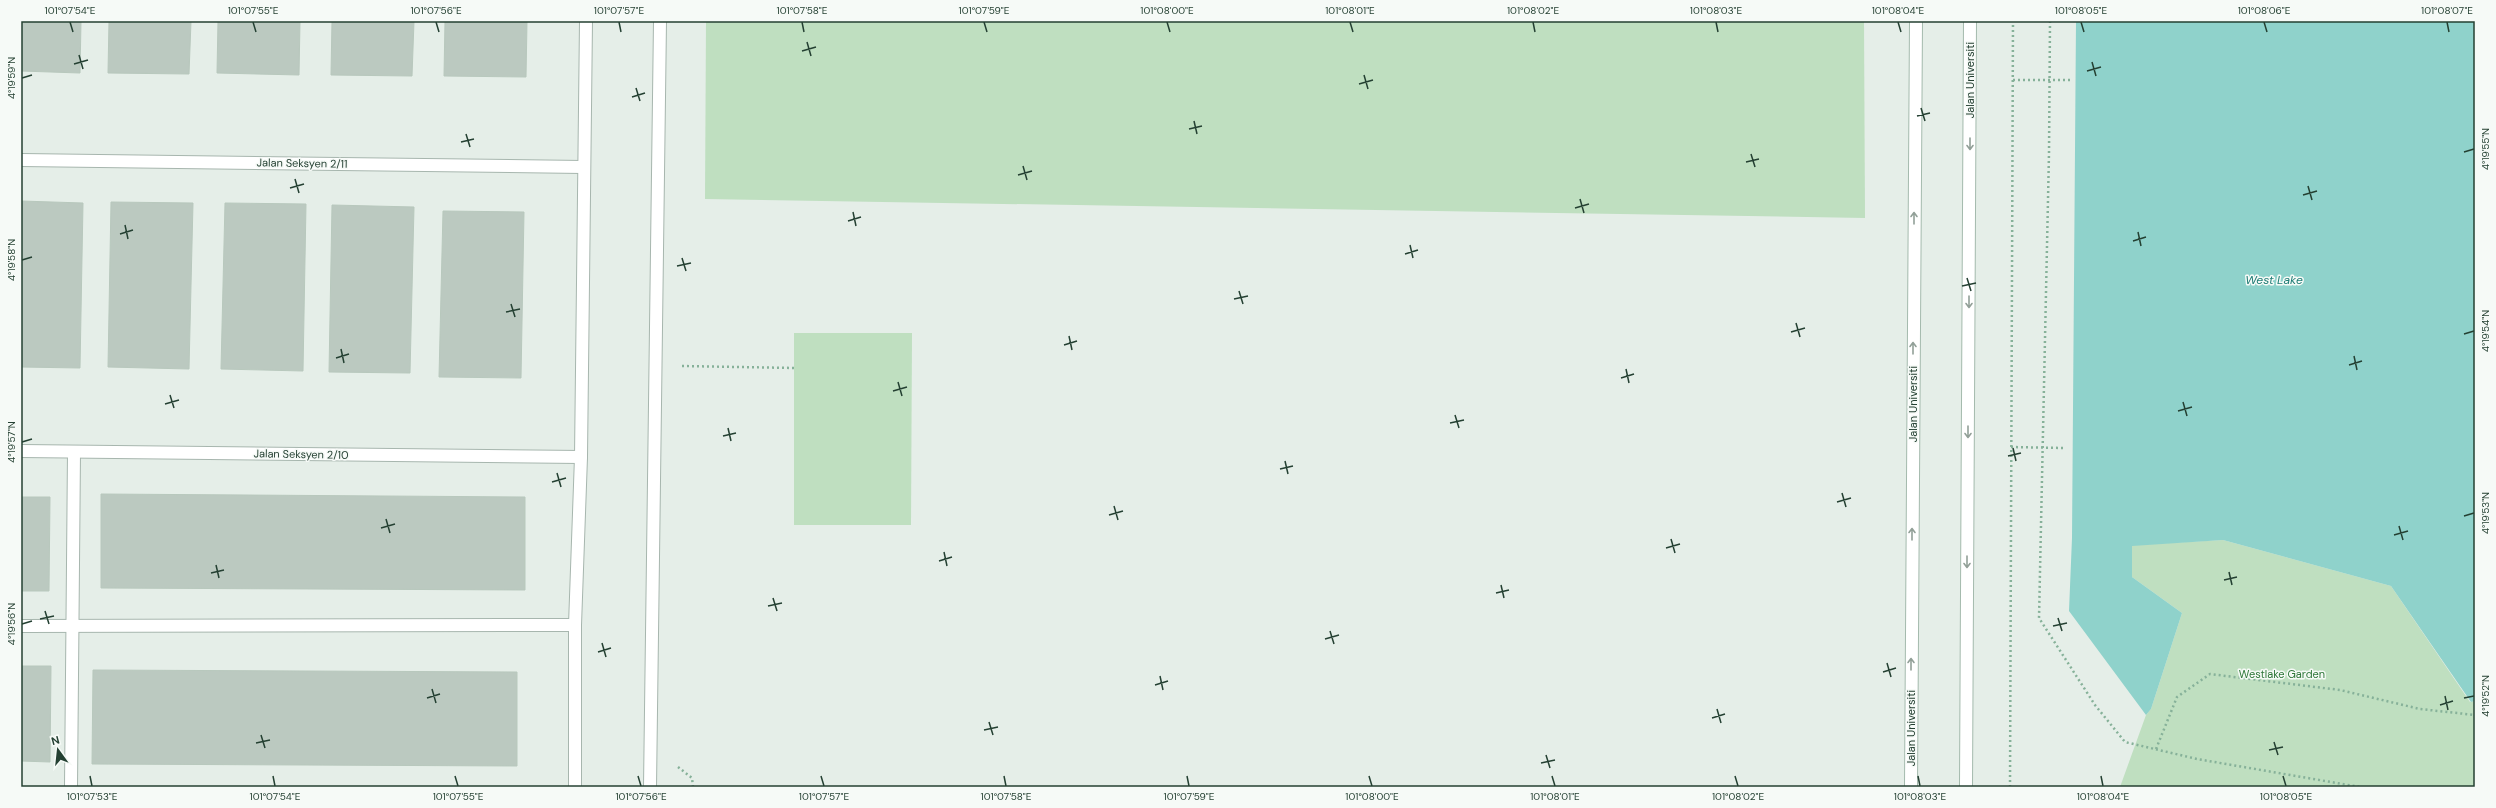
<svg xmlns="http://www.w3.org/2000/svg" width="2496" height="808" viewBox="0 0 2496 808" font-family="'DM Sans',sans-serif">
<style>
.green{fill:#bfdfc0}
.water{fill:#8fd2cb}
.building{fill:#bbc9c0;stroke:#b8c8bd}
.lines{fill:none;stroke-linecap:round;stroke-linejoin:round}
.lane-casing{stroke:#a7b6ae;stroke-width:14}
.street-casing{stroke:#a7b6ae;stroke-width:14}
.secondary-casing{stroke:#a4baad;stroke-width:14}
.path{stroke:#86b199;stroke-width:2.5;stroke-dasharray:2 3;stroke-linecap:butt}
.lane{stroke:#fff;stroke-width:12}
.street{stroke:#fff;stroke-width:12}
.secondary{stroke:#fff;stroke-width:12}
.oneway{stroke:#92a098}
.ticks{fill:none;stroke:#244032;stroke-width:1.5}
.labels{text-anchor:middle;dominant-baseline:central;stroke-width:3;stroke-linejoin:round;paint-order:stroke}
.street-label{font-size:11px;fill:#244032;stroke:#f6faf7}
.park-label{font-size:11px;fill:#2f7739;stroke:#f6faf7}
.water-label{font-size:12px;font-style:italic;fill:#1e7c75;stroke:#f6faf7}
.neatline{fill:none;stroke:#244032;stroke-width:1.5}
.ticks-label{font-size:10px;text-anchor:middle;fill:#244032}
</style>
<rect width="100%" height="100%" fill="#e5eee8"/>
<g class="green">
<polygon points="706,21 1864,21 1865,218 705,199"/>
<polygon points="794,333 912,333 911,525 794,525"/>
<polygon points="2223,540 2391,586 2470,702 2475,701 2475,787 2120,787 2146,715 2151,709 2182,613 2132,577 2132,545"/>
</g>
<polygon class="water" points="2076,21 2475,21 2475,701 2471,702 2391,586 2223,540 2132,546 2132,577 2182,613 2151,709 2146,715 2069,611 2072,538"/>
<g class="building">
<polygon points="21,21 81,21 80,73 21,71"/>
<polygon points="109,21 191,21 189,74 108,73"/>
<polygon points="218,21 300,21 299,75 217,73"/>
<polygon points="332,21 414,21 412,76 331,75"/>
<polygon points="445,21 527,21 526,77 444,76"/>
<polygon points="21,201 83,203 80,368 21,367"/>
<polygon points="111,202 193,203 189,369 108,367"/>
<polygon points="225,203 306,204 303,371 221,369"/>
<polygon points="332,205 414,207 410,373 329,372"/>
<polygon points="443,211 524,212 521,378 439,377"/>
<polygon points="101,494 525,497 525,590 101,588"/>
<polygon points="21,497 50,497 49,591 21,591"/>
<polygon points="21,666 51,666 50,762 21,761"/>
<polygon points="93,670 517,672 517,766 92,764"/>
</g>
<g class="lines">
<g class="lane-casing">
<g id="lane">
<polyline points="21,626 575,625"/>
<polyline points="71,787 74,452"/>
</g>
</g>
<g class="street-casing">
<g id="street">
<polyline points="21,160 583,167"/>
<polyline points="21,451 581,457"/>
<polyline points="575,787 575,625 581,457 586,21"/>
<polyline points="650,787 660,21"/>
</g>
</g>
<g class="secondary-casing">
<g id="secondary">
<polyline points="1911,787 1916,21"/>
<polyline points="1966,787 1970,21"/>
</g>
</g>
<g class="path">
<polyline points="2050,21 2049,153 2039,618 2095,705 2125,742 2197,759 2360,787"/>
<polyline points="2013,80 2071,80"/>
<polyline points="682,366 794,368"/>
<polyline points="2011,447 2064,448"/>
<polyline points="2156,749 2177,697 2210,674 2340,690 2420,709 2475,715"/>
<polyline points="678,767 692,778 693,787"/>
<polyline points="2010,787 2013,21"/>
</g>
<use href="#lane" class="lane"/>
<use href="#street" class="street"/>
<use href="#secondary" class="secondary"/>
</g>
<defs><path id="oneway-shaft" d="M-6 0H5M1.5-3L5.5 0L1.5 3" fill="none" stroke-width="1.6" stroke-linecap="round" stroke-linejoin="round"/></defs>
<g class="oneway">
<use href="#oneway-shaft" transform="translate(1970 144) rotate(90)"/>
<use href="#oneway-shaft" transform="translate(1914 218) rotate(-90)"/>
<use href="#oneway-shaft" transform="translate(1969 302) rotate(90)"/>
<use href="#oneway-shaft" transform="translate(1913 348) rotate(-90)"/>
<use href="#oneway-shaft" transform="translate(1968 432) rotate(90)"/>
<use href="#oneway-shaft" transform="translate(1912 534) rotate(-90)"/>
<use href="#oneway-shaft" transform="translate(1967 562) rotate(90)"/>
<use href="#oneway-shaft" transform="translate(1911 664) rotate(-90)"/>
</g>
<path class="ticks" d="M70,22L73,32M253,22L256,32M436,22L439,32M619,22L621,32M802,22L804,32M984,22L987,32M1167,22L1170,32M1350,22L1353,32M1533,22L1535,32M1716,22L1718,32M1898,22L1901,32M2081,22L2084,32M2264,22L2267,32M2447,22L2449,32M807,42L811,56M802,51L816,47M79,55L83,69M2092,62L2096,76M74,64L88,60M2087,71L2101,67M1364,75L1368,89M22,78L32,75M1359,84L1373,80M636,88L640,101M632,97L645,93M1921,108L1925,121M1917,116L1930,113M1194,121L1197,134M1189,129L1202,126M466,134L470,147M461,142L474,139M2464,152L2474,149M1751,154L1755,167M1746,162L1759,159M1023,166L1027,180M1018,175L1032,171M295,179L299,193M2308,186L2312,200M290,188L304,184M2303,195L2317,191M1580,199L1584,213M1575,208L1589,204M853,212L856,226M848,221L861,217M125,225L128,239M2138,232L2141,246M120,234L133,230M2133,241L2146,237M1410,245L1413,258M1405,254L1418,250M682,258L686,271M22,260L32,257M677,266L691,263M1967,278L1971,291M1962,286L1976,283M1239,291L1243,304M1234,299L1248,296M511,304L515,317M506,312L520,309M1796,323L1800,337M1791,332L1805,328M2464,334L2474,331M1069,336L1072,350M1064,345L1077,341M341,349L344,363M2354,356L2357,370M336,358L349,354M2349,365L2362,361M1626,369L1629,383M1621,378L1634,374M898,382L902,396M893,391L907,387M170,395L174,408M2183,402L2187,416M165,404L179,400M2178,411L2192,407M1455,415L1459,428M1450,423L1464,420M728,428L731,441M723,436L736,433M22,442L32,439M2013,448L2016,461M2008,456L2021,453M1285,461L1288,474M1280,469L1293,466M557,473L561,487M552,482L566,478M1842,493L1846,507M1837,502L1851,498M1114,506L1118,520M1109,515L1123,511M2464,516L2474,513M386,519L390,533M2399,526L2403,540M381,528L395,524M2394,535L2408,531M1671,539L1675,553M1666,548L1680,544M944,552L947,566M939,561L952,557M216,565L219,578M2229,572L2232,585M211,573L224,570M2224,580L2237,577M1501,585L1504,598M1496,593L1509,590M773,598L777,611M768,606L782,603M45,611L49,624M2058,618L2062,631M40,619L54,616M22,624L32,621M2053,626L2067,623M1330,631L1334,644M1325,639L1339,635M602,643L606,657M598,652L611,648M1887,663L1891,677M1883,672L1896,668M1160,676L1163,690M1155,685L1168,681M432,689L436,703M2445,696L2448,710M427,698L440,694M2464,698L2474,696M2440,705L2453,701M1717,709L1721,723M1712,718L1725,714M989,722L993,735M984,730L998,727M261,735L265,748M2274,742L2278,755M256,743L270,740M2269,750L2283,747M1546,755L1550,768M1541,763L1555,760M90,776L92,786M273,776L275,786M455,776L458,786M638,776L641,786M821,776L824,786M1004,776L1006,786M1187,776L1189,786M1369,776L1372,786M1552,776L1555,786M1735,776L1738,786M1918,776L1920,786M2101,776L2103,786M2283,776L2286,786"/>
<g class="labels">
<g class="street-label">
<text transform="translate(1970 80) rotate(-90)">Jalan Universiti</text>
<text transform="translate(302 163) rotate(1)">Jalan Seksyen 2/11</text>
<text transform="translate(1913 404) rotate(-90)">Jalan Universiti</text>
<text transform="translate(301 454) rotate(1)">Jalan Seksyen 2/10</text>
<text transform="translate(1911 728) rotate(-90)">Jalan Universiti</text>
</g>
<g class="park-label">
<text x="2282" y="674">Westlake Garden</text>
</g>
<g class="water-label">
<text x="2274" y="280">West Lake</text>
</g>
</g>
<rect width="2496" height="808" fill="none" stroke="#f6faf7" stroke-width="44"/>
<g transform="translate(58 750) rotate(345)" stroke="#f6faf7" stroke-width="3" paint-order="stroke">
<path d="M0-3L7 15L0 10L-7 15Z" fill="#244032"/>
<text y="-6" font-size="11" font-weight="bold" text-anchor="middle" fill="#244032">N</text>
</g>
<rect x="22" y="22" width="2452" height="764" class="neatline"/>
<g class="ticks-label">
<text x="70" y="14">101°07'54"E</text>
<text x="253" y="14">101°07'55"E</text>
<text x="436" y="14">101°07'56"E</text>
<text x="619" y="14">101°07'57"E</text>
<text x="802" y="14">101°07'58"E</text>
<text x="984" y="14">101°07'59"E</text>
<text x="1167" y="14">101°08'00"E</text>
<text x="1350" y="14">101°08'01"E</text>
<text x="1533" y="14">101°08'02"E</text>
<text x="1716" y="14">101°08'03"E</text>
<text x="1898" y="14">101°08'04"E</text>
<text x="2081" y="14">101°08'05"E</text>
<text x="2264" y="14">101°08'06"E</text>
<text x="2447" y="14">101°08'07"E</text>
<text transform="translate(11 78) rotate(-90)" y="4">4°19'59"N</text>
<text transform="translate(2485 149) rotate(-90)" y="4">4°19'55"N</text>
<text transform="translate(11 260) rotate(-90)" y="4">4°19'58"N</text>
<text transform="translate(2485 331) rotate(-90)" y="4">4°19'54"N</text>
<text transform="translate(11 442) rotate(-90)" y="4">4°19'57"N</text>
<text transform="translate(2485 513) rotate(-90)" y="4">4°19'53"N</text>
<text transform="translate(11 624) rotate(-90)" y="4">4°19'56"N</text>
<text transform="translate(2485 696) rotate(-90)" y="4">4°19'52"N</text>
<text x="92" y="800">101°07'53"E</text>
<text x="275" y="800">101°07'54"E</text>
<text x="458" y="800">101°07'55"E</text>
<text x="641" y="800">101°07'56"E</text>
<text x="824" y="800">101°07'57"E</text>
<text x="1006" y="800">101°07'58"E</text>
<text x="1189" y="800">101°07'59"E</text>
<text x="1372" y="800">101°08'00"E</text>
<text x="1555" y="800">101°08'01"E</text>
<text x="1738" y="800">101°08'02"E</text>
<text x="1920" y="800">101°08'03"E</text>
<text x="2103" y="800">101°08'04"E</text>
<text x="2286" y="800">101°08'05"E</text>
</g>
</svg>
